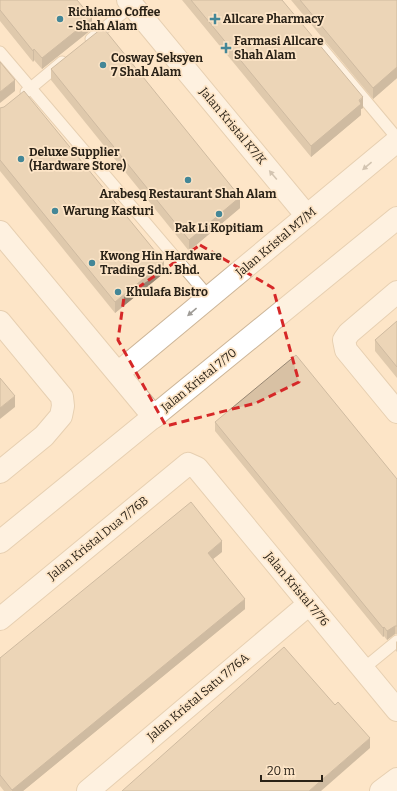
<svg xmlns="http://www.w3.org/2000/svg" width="397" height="791" viewBox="0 0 397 791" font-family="Bitter,serif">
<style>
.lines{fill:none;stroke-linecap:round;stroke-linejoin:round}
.service-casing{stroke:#ccb598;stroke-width:13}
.minor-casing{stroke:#ccb598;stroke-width:24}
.tertiary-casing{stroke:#ccb598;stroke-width:24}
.service{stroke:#fff;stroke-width:11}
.minor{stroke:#fff;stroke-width:22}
.tertiary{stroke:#fff;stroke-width:22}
.wall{fill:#baa68d}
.shaded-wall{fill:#978773}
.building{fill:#d8c1a4;stroke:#978773}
.oneway{fill:#9f9c97}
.marked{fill:none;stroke:#d62828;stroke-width:3;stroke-dasharray:8 5;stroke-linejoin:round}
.poi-dot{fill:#448797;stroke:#fde5c7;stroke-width:1.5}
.labels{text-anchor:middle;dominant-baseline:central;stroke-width:3.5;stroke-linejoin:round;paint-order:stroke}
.poi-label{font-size:12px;font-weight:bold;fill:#2a2217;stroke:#fde5c7;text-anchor:start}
.street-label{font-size:12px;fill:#2a2217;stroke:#fde5c7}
</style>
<rect width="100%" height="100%" fill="#fde5c7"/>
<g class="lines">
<g class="service-casing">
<g id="service">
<polyline points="91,39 135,3"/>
<polyline points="320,46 397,138"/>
<polyline points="0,52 209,297"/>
<polyline points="26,92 62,62"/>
<polyline points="363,669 397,641"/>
</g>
</g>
<g class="minor-casing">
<g id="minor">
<polyline points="128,0 307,216"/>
<polyline points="0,232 154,417"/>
<polyline points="397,292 349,333 344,340 346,350 397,412"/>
<polyline points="0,322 62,397 63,406 61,416 44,436 0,472"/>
<polyline points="118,373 397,141"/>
<polyline points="0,619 188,464 197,468 397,710"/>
<polyline points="88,791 309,604"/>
<polyline points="381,791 397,779"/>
</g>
</g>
<g class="tertiary-casing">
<polyline id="tertiary" points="0,542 397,218"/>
</g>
<use href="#service" class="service"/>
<use href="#minor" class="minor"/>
<use href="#tertiary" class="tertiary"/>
</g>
<g class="wall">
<polygon points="0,0 92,29 42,69 34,60 33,62 0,21"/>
<polygon points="182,0 282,0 363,108 361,109 361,115 311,157"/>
<polygon points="291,0 397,0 397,78 373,99"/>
<polygon points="51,69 240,208 189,251 51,80"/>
<polygon points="0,108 164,273 115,313 0,171"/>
<polygon points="397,321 397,378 375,351 375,340"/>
<polygon points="215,422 397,479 397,634 395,634 387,640 384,636 383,637 215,431"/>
<polygon points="222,552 213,559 245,609 23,791 4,791 0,786 0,658"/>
<polygon points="397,641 397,652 396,651 396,642"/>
</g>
<g class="shaded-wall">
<polygon points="92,18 92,29 42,69 42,58"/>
<polygon points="34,49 34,60 33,62 33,51"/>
<polygon points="397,67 397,78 373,99 373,88"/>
<polygon points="15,80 15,91 0,103 0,92"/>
<polygon points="363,97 363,108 361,109 361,115 311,157 311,146"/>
<polygon points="240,197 240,208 189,251 189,240"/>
<polygon points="164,262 164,273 115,313 115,302"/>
<polygon points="15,396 15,407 0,419 0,408"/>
<polygon points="222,541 222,552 208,563 208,553"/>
<polygon points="245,599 245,609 23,791 12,791 12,790"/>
<polygon points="395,626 395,634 387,640 387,631"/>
<polygon points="384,627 384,636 383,637 383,628"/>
<polygon points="370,738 370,748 321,791 309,791"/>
</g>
<g class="building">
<polygon points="0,0 77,0 92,18 42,58 34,49 33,51 0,10"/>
<polygon points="191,0 282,0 363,97 359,100 361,104 311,146"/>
<polygon points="300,0 397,0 397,67 373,88"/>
<polygon points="101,29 103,32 105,30 240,197 189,240 51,69"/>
<polygon points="0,62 15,80 0,92"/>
<polygon points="24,91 164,262 115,302 0,160 0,108 4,107"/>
<polygon points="397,321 397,367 375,340"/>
<polygon points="296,355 397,479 397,626 395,626 387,631 384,627 383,628 215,422"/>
<polygon points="0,378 15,396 0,408"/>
<polygon points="191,502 222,541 208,553 245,599 12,790 0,775 0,658"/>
<polygon points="284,647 335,705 338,702 370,738 309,791 122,791"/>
</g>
<defs><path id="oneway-solid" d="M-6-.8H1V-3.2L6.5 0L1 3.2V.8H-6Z"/></defs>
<g class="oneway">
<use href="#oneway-solid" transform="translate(367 166) rotate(140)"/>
<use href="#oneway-solid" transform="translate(273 175) rotate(-130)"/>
<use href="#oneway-solid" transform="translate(192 312) rotate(140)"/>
</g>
<path d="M0 0H397V791H0ZM200,245L273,288L299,382L256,403L166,426L118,340L124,297Z" fill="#fde5c7" fill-opacity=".55" fill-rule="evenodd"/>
<path class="marked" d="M200,245L273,288L299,382L256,403L166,426L118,340L124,297Z"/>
<g class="poi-dot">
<circle cx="60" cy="19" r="4"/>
<path d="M213 13h4v4h4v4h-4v4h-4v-4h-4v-4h4z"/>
<path d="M224 42h4v4h4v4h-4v4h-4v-4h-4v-4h4z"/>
<circle cx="103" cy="65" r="4"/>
<circle cx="21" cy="159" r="4"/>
<circle cx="188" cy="180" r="4"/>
<circle cx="55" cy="211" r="4"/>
<circle cx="219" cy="214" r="4"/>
<circle cx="92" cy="263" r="4"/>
<circle cx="118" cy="292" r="4"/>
</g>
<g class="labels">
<g class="poi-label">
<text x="68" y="12">Richiamo Coffee<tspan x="68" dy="14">- Shah Alam</tspan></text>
<text x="223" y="19">Allcare Pharmacy</text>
<text x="234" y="41">Farmasi Allcare<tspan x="234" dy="14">Shah Alam</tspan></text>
<text x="111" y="58">Cosway Seksyen<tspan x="111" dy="14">7 Shah Alam</tspan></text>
<text x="29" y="152">Deluxe Supplier<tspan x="29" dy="14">(Hardware Store)</tspan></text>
<text x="188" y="194" text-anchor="middle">Arabesq Restaurant Shah Alam</text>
<text x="63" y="211">Warung Kasturi</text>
<text x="219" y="228" text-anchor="middle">Pak Li Kopitiam</text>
<text x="100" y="256">Kwong Hin Hardware<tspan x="100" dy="14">Trading Sdn. Bhd.</tspan></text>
<text x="126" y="292">Khulafa Bistro</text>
</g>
<g class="street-label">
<text transform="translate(233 126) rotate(50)">Jalan Kristal K7/K</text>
<text transform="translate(276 242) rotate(-40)">Jalan Kristal M7/M</text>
<text transform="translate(199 380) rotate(-39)">Jalan Kristal 7/70</text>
<text transform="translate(98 538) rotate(-39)">Jalan Kristal Dua 7/76B</text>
<text transform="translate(297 589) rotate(50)">Jalan Kristal 7/76</text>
<text transform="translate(198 697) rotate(-40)">Jalan Kristal Satu 7/76A</text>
</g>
</g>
<path d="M261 775v6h61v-6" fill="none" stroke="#2a2217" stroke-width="2"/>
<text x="267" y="775" font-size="12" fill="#2a2217" stroke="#fde5c7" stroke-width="3" paint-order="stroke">20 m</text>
</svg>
